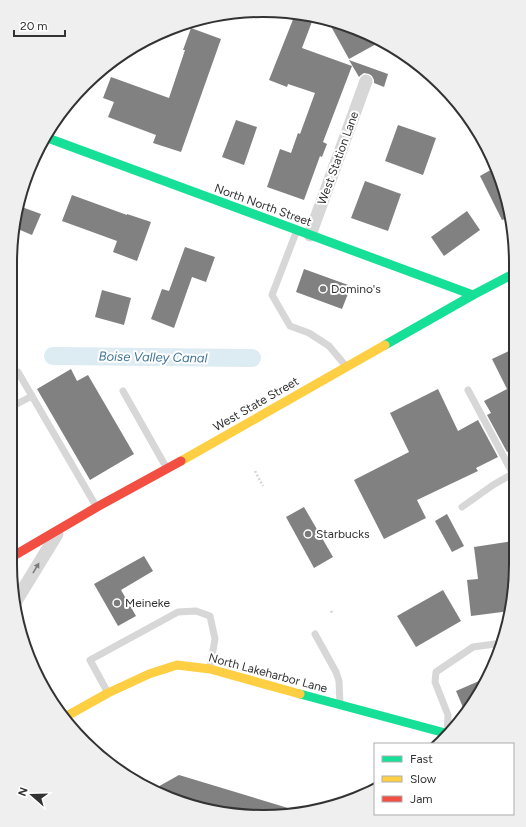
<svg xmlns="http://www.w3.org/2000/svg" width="526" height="827" viewBox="0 0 526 827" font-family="Figtree,sans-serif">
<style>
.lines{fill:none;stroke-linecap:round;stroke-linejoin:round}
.canal{stroke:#ddebf3;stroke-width:18}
.building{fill:#818181}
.path{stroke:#d6d6d6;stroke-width:2.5;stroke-dasharray:2 2;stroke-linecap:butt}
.lane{stroke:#d7d7d7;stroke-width:7}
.street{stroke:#d7d7d7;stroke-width:13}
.fast{stroke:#16e098;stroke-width:9}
.slow{stroke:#ffcf43;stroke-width:9}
.jam{stroke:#f24e42;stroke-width:9}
.oneway{fill:#7d7d7d}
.poi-dot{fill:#7a7a7a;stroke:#fff;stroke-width:1.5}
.labels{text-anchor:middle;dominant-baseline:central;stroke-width:4;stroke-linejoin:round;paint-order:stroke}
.street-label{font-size:12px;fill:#333;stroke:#fff}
.poi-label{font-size:12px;fill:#333;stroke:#fff;text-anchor:start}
.water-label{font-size:13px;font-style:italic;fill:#3f7597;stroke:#fff}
.rim{fill:none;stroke:#333;stroke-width:2}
</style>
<rect width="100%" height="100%" fill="#fff"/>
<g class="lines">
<polyline class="canal" points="53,356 252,358"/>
</g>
<g class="building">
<polygon points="294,17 313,19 302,48 352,66 323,142 327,144 322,157 320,156 304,200 267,187 280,149 291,153 298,133 300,134 315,93 288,84 287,87 269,80"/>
<polygon points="328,21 344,23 378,43 349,59"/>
<polygon points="191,28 221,39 181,152 153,143 156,135 108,117 114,102 103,98 111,77 169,98 185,50 183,50"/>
<polygon points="349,60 388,74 384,87 374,83 374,80 372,76 369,74 364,73 361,75 359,77"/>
<polygon points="236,120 257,127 244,165 222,157"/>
<polygon points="398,125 436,138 423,175 385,161"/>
<polygon points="494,168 508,218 502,220 480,176"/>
<polygon points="365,181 401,194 388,231 351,218"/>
<polygon points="72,195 127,215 127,214 151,222 137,261 113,252 117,241 62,221"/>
<polygon points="19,206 41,214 32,235 13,227"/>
<polygon points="467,211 480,230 444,256 431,237"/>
<polygon points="185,247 215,257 206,282 192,277 174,328 151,319 162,289 169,291"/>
<polygon points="304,269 351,286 342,309 296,292"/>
<polygon points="102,290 131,298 124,325 95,317"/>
<polygon points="515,348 515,448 507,452 487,415 491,413 484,401 507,389 492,359"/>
<polygon points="71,369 77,381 88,375 134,454 90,480 37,389"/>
<polygon points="438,389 458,431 478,420 498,457 476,468 478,471 417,500 426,518 384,539 354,480 409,452 390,413"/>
<polygon points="304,507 333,557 314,568 286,517"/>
<polygon points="447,514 464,546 452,552 435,521"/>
<polygon points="514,541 514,597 510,611 471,616 467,580 478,579 474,547"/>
<polygon points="144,556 153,571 121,590 136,616 118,626 94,584"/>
<polygon points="443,590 461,621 416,647 397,616"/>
<polygon points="486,678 465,712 456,691"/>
<polygon points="179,775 298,811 247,816 181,804 154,789"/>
</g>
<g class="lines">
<g class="path">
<polyline points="255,471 263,486"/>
<polyline points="331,611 333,614"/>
</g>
<g class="lane">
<polyline points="297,230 272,295 290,326 309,333 329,346 345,365"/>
<polyline points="11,370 18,372 96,506"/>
<polyline points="468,390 513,474"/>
<polyline points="123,391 166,467"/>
<polyline points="11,407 32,396"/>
<polyline points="462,507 493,485 514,473"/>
<polyline points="315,634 336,672 339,681 340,704"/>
<polyline points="108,693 90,660 178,612 196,611 210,616 215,639 210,668"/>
<polyline points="447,734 448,715 435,682 436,672 473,647 502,643"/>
</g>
<g class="street">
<polyline points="310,235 366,81"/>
<polyline points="16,601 57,534"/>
</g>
<g class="fast">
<polyline points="45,137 473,295"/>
<polyline points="385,345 473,295 515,273"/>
<polyline points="300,694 449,734"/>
</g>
<g class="slow">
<polyline points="181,461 385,345"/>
<polyline points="65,717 108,693 149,674 177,665 210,669 300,694"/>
</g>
<polyline class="jam" points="10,558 97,507 181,461"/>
</g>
<defs><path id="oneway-solid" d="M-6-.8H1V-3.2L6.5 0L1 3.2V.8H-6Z"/></defs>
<use class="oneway" href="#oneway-solid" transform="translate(36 568) rotate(-59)"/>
<g class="poi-dot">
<circle cx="323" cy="289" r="4"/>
<circle cx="308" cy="534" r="4"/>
<circle cx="117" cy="603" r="4"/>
</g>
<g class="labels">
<g class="street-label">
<text transform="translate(338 158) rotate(-70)">West Station Lane</text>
<text transform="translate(263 205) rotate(20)">North North Street</text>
<text transform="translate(256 404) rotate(-30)">West State Street</text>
<text transform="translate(268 673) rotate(15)">North Lakeharbor Lane</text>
</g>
<g class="poi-label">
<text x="331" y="289">Domino's</text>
<text x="316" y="534">Starbucks</text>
<text x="125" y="603">Meineke</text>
</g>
<g class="water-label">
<text transform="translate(153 357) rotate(1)">Boise Valley Canal</text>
</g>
</g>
<path d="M0 0H526V827H0ZM263 17H263A246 246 0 0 1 509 263V564A246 246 0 0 1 263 810H263A246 246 0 0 1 17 564V263A246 246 0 0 1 263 17Z" fill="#efefef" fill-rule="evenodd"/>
<path class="rim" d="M263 17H263A246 246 0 0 1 509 263V564A246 246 0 0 1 263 810H263A246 246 0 0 1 17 564V263A246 246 0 0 1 263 17Z"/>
<rect x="374" y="743" width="140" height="72" fill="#ffffff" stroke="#adadad"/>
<rect x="382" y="756" width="20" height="6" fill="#16e098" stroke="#adadad"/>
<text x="410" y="763" font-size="12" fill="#333333">Fast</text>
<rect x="382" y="776" width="20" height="6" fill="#ffcf43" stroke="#adadad"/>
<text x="410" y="783" font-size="12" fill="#333333">Slow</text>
<rect x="382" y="796" width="20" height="6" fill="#f24e42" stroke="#adadad"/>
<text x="410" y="803" font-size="12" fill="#333333">Jam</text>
<g transform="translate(32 795) rotate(290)" stroke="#ffffff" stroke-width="3" paint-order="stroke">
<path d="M0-3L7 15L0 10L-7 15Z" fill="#333333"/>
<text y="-6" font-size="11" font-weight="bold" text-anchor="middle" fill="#333333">N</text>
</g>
<path d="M14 30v6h51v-6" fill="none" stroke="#333333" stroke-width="2"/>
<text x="20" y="30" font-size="12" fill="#333333" stroke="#ffffff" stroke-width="3" paint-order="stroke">20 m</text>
</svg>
